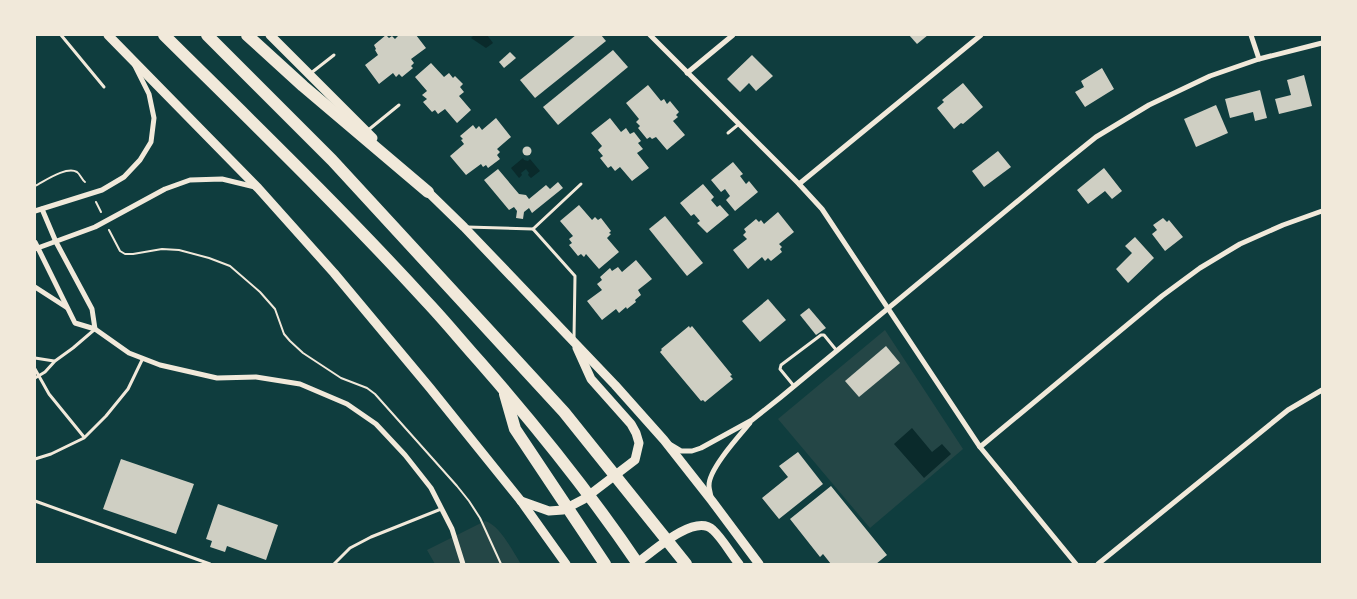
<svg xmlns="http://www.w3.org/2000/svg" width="1357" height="599" viewBox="0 0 1357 599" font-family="Cabin,sans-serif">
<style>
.green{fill:#244646}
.water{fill:#0a2a2b}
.building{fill:#cfcfc3}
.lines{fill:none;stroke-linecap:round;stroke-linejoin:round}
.path{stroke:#f1e9da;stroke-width:2}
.service{stroke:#f1e9da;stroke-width:3}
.minor{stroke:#f1e9da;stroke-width:5}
.secondary{stroke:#f1e9da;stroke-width:9}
.motorway{stroke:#f1e9da;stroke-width:12}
</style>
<rect width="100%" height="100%" fill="#0f3d3e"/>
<g class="green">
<polygon points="885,330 963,449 870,528 778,419"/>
<path d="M485,521C500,525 513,552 521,564H435L427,550Z"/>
</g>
<g class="water">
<polygon points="474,35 487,35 493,43 486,48 471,38"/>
<polygon points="523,158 524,160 528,161 530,159 540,171 531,178 528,175 529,173 526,169 521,173 522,175 519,178 511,168"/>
<polygon points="912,428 932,452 942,444 951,454 924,478 894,444"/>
</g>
<g class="building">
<polygon points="386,35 389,38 392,36 395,39 399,35 416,35 426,48 411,59 414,63 411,66 413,68 402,77 399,74 396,77 393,73 379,84 365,65 378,55 375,50 376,49 374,45"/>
<polygon points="576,35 601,35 606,41 535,98 520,80"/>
<polygon points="909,35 928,35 917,44"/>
<polygon points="613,50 628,67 558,125 543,107"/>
<polygon points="510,52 516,58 504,68 499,62"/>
<polygon points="752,55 773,76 756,91 749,83 740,92 727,79"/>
<polygon points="431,63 444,77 449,73 453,78 455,76 463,84 460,87 464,92 459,96 471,110 457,123 445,109 438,114 435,110 432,112 423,102 427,99 422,95 427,91 415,77"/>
<polygon points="1102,68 1114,89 1085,107 1075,92 1084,87 1081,81"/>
<polygon points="1304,75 1312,106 1279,114 1275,99 1291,95 1287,80"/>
<polygon points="963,83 983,107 963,124 961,123 954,129 937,108 944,102 942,100"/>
<polygon points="648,85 661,101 664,99 667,104 670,101 679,112 676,115 678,117 673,121 685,135 667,150 656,137 652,139 650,137 647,139 638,128 640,126 636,122 639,119 626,103"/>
<polygon points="1260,90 1267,118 1255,121 1253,112 1230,118 1225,99"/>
<polygon points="1216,105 1228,133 1196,147 1184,119"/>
<polygon points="496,118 511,137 497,149 500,152 497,155 500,159 488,168 486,165 483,167 481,164 466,175 450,156 464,144 461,140 463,139 460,136 473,125 476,129 479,126 482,130"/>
<polygon points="610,118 621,132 626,128 630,134 634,132 641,141 638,143 643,149 637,153 649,168 632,181 620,167 615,171 611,166 608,168 600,158 603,156 598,150 602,146 591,133"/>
<circle cx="527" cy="151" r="4.5"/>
<polygon points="998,151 1011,167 984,187 972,171"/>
<polygon points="733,162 743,174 740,176 746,184 749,181 758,192 735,211 726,200 730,196 725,189 721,192 711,180"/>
<polygon points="1104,168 1122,191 1112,199 1105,191 1088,204 1077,190"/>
<polygon points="498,169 519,194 526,195 529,199 546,185 550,189 558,182 563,188 532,213 529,208 524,212 523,219 516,218 517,211 514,207 509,210 484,180"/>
<polygon points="703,184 714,197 711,200 717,207 720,205 729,215 707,233 697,223 700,221 694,214 691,216 680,203"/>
<polygon points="579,205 592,220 595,217 598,220 601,218 611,231 609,233 611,234 607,238 619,252 599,269 586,254 584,257 581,254 578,256 569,245 572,243 569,239 573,236 560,221"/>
<polygon points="778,212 794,232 779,244 782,247 780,249 782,252 771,261 768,258 765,261 762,257 748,269 733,250 747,239 743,235 746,232 744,229 756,219 759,222 761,220 764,224"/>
<polygon points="665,216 703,263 687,276 649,229"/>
<polygon points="1163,218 1167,222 1169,220 1183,237 1165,251 1152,234 1157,230 1153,225"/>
<polygon points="1135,237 1154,258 1128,283 1116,269 1132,253 1125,246"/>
<polygon points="636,260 652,279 638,290 641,295 635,300 636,302 627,309 626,307 619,313 616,309 602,320 587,301 602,290 597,284 602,280 600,277 610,268 612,271 618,267 622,272"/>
<polygon points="768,299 786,320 760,342 742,321"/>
<polygon points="809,308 826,328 816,335 800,315"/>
<polygon points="689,326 690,328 692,326 732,375 730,376 733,379 705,402 703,400 701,401 660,352 662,350 661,349"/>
<polygon points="886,346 900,363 859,397 845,381"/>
<polygon points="798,452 823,484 779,519 762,498 788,477 779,466"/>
<polygon points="121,459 194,484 176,534 103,509"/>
<polygon points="831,486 887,555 876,564 831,564 823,554 820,557 790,519"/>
<polygon points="218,504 278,525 266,560 227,546 225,552 210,547 212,541 206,539"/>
</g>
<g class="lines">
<g class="path">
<path d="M35,186C45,181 66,166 77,172C80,174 82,180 85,182"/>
<polyline points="96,202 101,212"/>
<polyline points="109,230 120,251 125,254 133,254 162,249 179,250 209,258 230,266 260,292 275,309 284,334 290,341 303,353 341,378 367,388 375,394 457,486 469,501 480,518 501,564"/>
</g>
<g class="service">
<polyline points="61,35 104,87"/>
<polyline points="311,73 334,55"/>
<polyline points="367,131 399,105"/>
<polyline points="728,133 739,124"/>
<polyline points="467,227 533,229 575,276 574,338"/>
<polyline points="533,229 581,184"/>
<polyline points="35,358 54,361"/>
<polyline points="35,369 49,394 84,437"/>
<polyline points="35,378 45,372 55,361 73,348 94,330"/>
<polyline points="794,386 780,369 781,365 821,335 824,335 837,351"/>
<polyline points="35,459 51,454 84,438 106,416 128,389 143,358"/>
<polyline points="35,501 210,564"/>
<polyline points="334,564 350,548 371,537 441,509"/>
</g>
<g class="minor">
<polyline points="650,35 799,184 822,209 980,447 1076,564"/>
<polyline points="1251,35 1259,59"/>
<polyline points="687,73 733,35"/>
<polyline points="799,184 981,35"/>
<polyline points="42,209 56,242 92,309 95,329"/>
<polyline points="35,211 102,190 124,177 140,160 151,142 154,118 149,94 135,66"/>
<polyline points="35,242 75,323 95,329 129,353 160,365 217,378 256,377 300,384 347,404 376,424 405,455 431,488 452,529 463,564"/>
<polyline points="35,249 95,227 165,189 190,180 222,179 255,187"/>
<polyline points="35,287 66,307"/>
<polyline points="671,445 681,451 692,451 701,448 752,420 781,397 1060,166 1096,137 1149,105 1210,76 1259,59 1322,43"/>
<polyline points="980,447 1162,296 1200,268 1240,244 1283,225 1322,211"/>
<path d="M711,498C711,494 709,490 709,486C708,470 739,436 750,423"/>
<polyline points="1098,564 1288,410 1322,390"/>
</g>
<g class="secondary">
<polyline points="108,35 258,188 334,273 430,388 521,501 566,564"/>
<polyline points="270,35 373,138"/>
<polyline points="425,189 464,227 615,385 664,440 712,501 759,564"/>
<polyline points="521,501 549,511 563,510 584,499 635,460 639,443 636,433 631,424 591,379 577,348"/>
<path d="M636,564C651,553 695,512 713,530C722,538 731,554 739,564"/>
</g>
<g class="motorway">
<path d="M164,35C253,123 343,210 427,302C445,321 462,342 480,362C536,426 590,493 638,564"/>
<polyline points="207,35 332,160 564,412 686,564"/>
<polyline points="247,35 303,86 428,192"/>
<polyline points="505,394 515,429 605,564"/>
</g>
</g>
<rect width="1357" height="599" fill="none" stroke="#f1e9da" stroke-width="72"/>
</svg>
